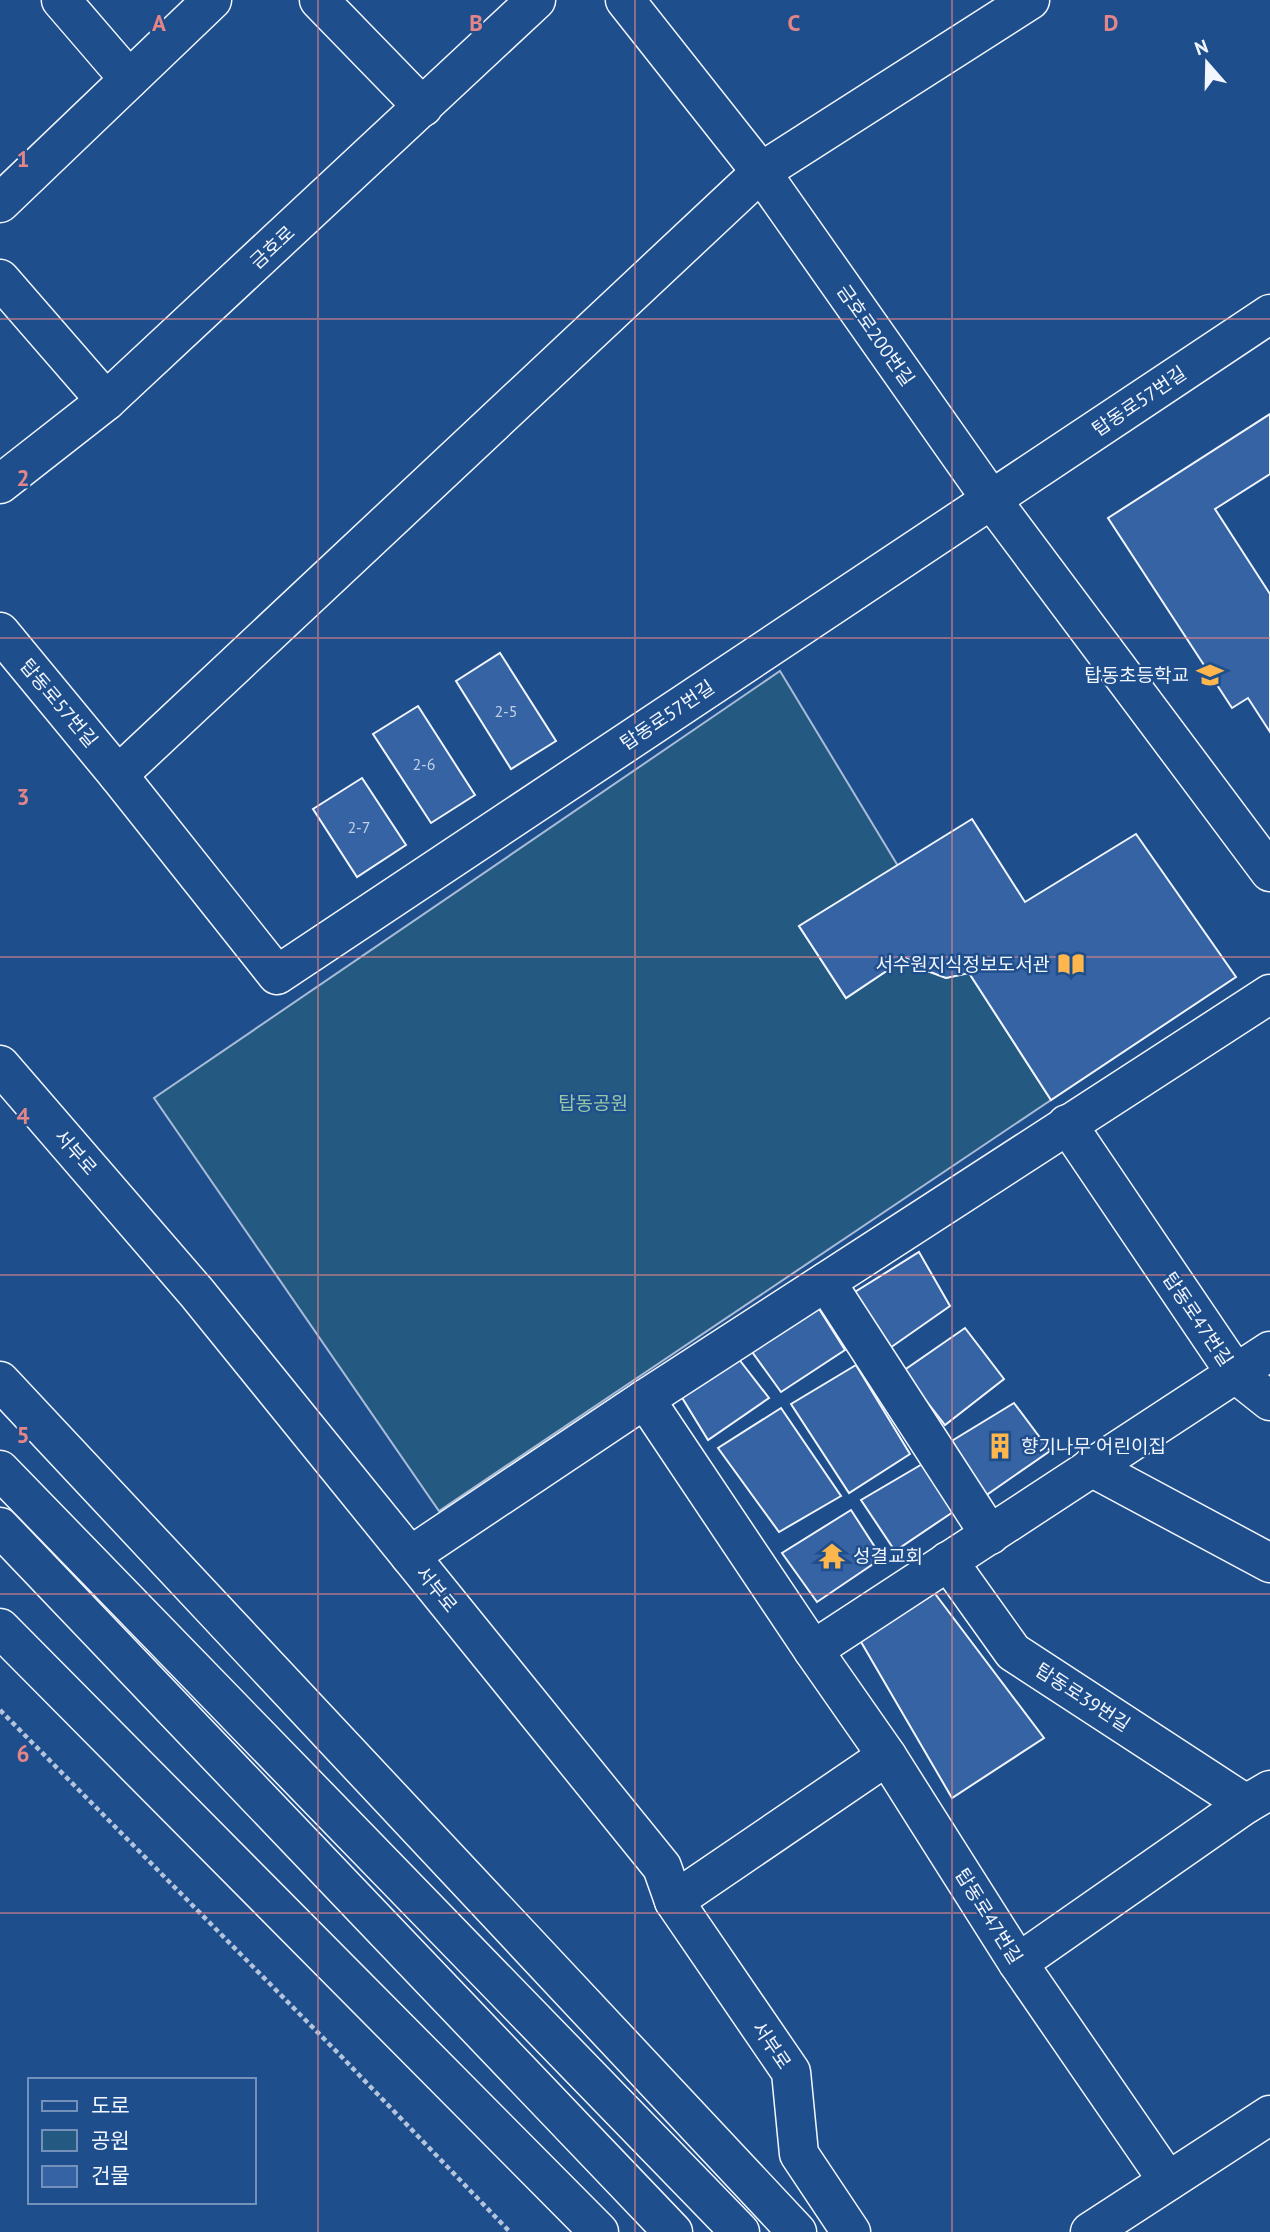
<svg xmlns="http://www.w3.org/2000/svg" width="1270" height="2232" viewBox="0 0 1270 2232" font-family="'PT Sans','Noto Sans KR',sans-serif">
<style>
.green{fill:#245a82;stroke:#a8bbd7;stroke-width:2}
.building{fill:#3563a3;stroke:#f2f6ff;stroke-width:2}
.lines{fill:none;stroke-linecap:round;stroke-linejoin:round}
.minor-casing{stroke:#f2f6ff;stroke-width:41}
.major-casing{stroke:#f2f6ff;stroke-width:41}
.path{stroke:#b3c4dc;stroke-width:4.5;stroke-dasharray:5 3.5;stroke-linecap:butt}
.minor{stroke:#1f4e8c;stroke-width:38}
.major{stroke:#1f4e8c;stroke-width:38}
.grid{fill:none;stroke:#e38589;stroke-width:2;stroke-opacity:0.55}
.labels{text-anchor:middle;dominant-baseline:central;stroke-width:5;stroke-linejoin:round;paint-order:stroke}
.number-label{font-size:16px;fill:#c3d1e8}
.street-label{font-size:19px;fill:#f2f6ff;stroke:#1f4e8c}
.poi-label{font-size:19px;fill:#f2f6ff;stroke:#1f4e8c;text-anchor:end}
.park-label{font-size:19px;fill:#97c8a6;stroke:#1f4e8c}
.grid-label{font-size:23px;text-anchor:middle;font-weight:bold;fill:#e38589;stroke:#1f4e8c;stroke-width:5;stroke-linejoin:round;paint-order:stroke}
</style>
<rect width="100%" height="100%" fill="#1f4e8c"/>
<polygon class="green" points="780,671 898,866 799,926 846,998 906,958 925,970 946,978 969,973 1051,1100 439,1511 154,1098"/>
<g class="building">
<polygon points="1270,414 1270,474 1215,509 1270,594 1270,732 1248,698 1232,708 1108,518"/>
<polygon points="500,653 556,741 511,769 456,681"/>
<polygon points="418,706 475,795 431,823 373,734"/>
<polygon points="362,778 406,845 357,877 313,809"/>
<polygon points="972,819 1025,902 1136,834 1236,977 1051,1100 969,973 946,978 925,970 906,958 846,998 799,926"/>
<polygon points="919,1252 950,1306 890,1348 850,1295"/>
<polygon points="816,1304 845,1350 781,1392 750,1349"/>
<polygon points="965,1328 1004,1379 945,1425 903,1371"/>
<polygon points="738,1358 769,1398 708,1440 681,1396"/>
<polygon points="856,1365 910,1454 849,1493 791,1404"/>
<polygon points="1014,1403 1050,1451 985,1496 950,1442"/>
<polygon points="781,1408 841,1496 779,1532 718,1448"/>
<polygon points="924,1463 953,1512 895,1551 861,1500"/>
<polygon points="851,1510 882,1558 817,1602 782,1553"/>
<polygon points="930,1587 1044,1738 952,1798 857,1635"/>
</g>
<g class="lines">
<g class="minor-casing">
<g id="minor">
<polyline points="61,0 129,79"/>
<polyline points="319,0 423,107"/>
<polyline points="625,0 761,172 991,499 1270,872"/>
<polyline points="0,203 212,0"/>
<polyline points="0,279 106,401"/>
<polyline points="0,484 106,401 536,0"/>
<polyline points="0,632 118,775 277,975 1270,314"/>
<polyline points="118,775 761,172 1030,0"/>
<polyline points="0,1065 197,1293 662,1867 674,1901 791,2072 799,2154 851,2232"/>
<polyline points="1067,1124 1236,1374 1270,1401"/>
<polyline points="826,1282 990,1535"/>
<polyline points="0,1381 797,2232"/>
<polyline points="1091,1467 1270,1563"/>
<polyline points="410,1556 645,1399"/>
<polyline points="948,1561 1013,1652 1246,1804"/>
<polyline points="0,1628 599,2232"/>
<polyline points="813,1650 1270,1351"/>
<polyline points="674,1901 887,1756"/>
<polyline points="1018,1963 1246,1804 1270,1790"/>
<polyline points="1168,2181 1018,1963 887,1756 813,1650 645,1399 1270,994"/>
<polyline points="1090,2232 1270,2115"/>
</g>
</g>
<g class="major-casing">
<g id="major">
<polyline points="0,1470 740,2232"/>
<polyline points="0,1527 673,2232"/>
</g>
</g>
<polyline class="path" points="0,1710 338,2053 510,2232"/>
<use href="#minor" class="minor"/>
<use href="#major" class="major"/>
</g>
<path class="grid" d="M318,0V2232M635,0V2232M952,0V2232M0,319H1270M0,638H1270M0,957H1270M0,1275H1270M0,1594H1270M0,1913H1270"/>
<defs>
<g id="school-bare" transform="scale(2.1)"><path d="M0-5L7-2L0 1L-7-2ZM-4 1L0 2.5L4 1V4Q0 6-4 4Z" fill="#ffb74d" stroke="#1f4e8c" stroke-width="2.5" paint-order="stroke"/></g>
<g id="library-bare" transform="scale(2.1)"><path d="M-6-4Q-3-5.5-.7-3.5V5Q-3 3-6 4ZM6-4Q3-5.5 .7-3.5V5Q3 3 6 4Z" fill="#ffb74d" stroke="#1f4e8c" stroke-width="2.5" paint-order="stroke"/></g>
<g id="building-bare" transform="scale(2.1)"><path d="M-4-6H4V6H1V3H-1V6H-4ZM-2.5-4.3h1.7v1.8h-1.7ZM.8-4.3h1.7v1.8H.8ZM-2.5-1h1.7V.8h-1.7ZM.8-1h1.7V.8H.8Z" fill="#ffb74d" stroke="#1f4e8c" stroke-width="2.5" paint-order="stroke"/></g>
<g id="temple-bare" transform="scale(2.1)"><path d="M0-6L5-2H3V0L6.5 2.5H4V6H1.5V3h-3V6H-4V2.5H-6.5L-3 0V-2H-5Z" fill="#ffb74d" stroke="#1f4e8c" stroke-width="2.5" paint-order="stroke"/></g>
</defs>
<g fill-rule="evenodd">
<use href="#school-bare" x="1210" y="675"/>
<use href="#library-bare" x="1071" y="964"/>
<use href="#building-bare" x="1000" y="1446"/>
<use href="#temple-bare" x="832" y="1556"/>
</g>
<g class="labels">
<g class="number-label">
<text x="506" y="711">2-5</text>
<text x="424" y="764">2-6</text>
<text x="359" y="827">2-7</text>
</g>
<g class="street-label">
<text transform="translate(272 247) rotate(-43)">금호로</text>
<text transform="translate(876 335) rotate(55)">금호로200번길</text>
<text transform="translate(1139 401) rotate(-34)">탑동로57번길</text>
<text transform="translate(59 703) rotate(50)">탑동로57번길</text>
<text transform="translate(667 715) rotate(-34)">탑동로57번길</text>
<text transform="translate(76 1152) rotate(49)">서부로</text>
<text transform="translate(1198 1319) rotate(56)">탑동로47번길</text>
<text transform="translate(437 1589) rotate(51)">서부로</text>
<text transform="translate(1083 1697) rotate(33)">탑동로39번길</text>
<text transform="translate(989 1916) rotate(58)">탑동로47번길</text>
<text transform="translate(772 2045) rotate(56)">서부로</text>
</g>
<g class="poi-label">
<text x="1189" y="675">탑동초등학교</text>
<text x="1050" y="964">서수원지식정보도서관</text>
<text x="1021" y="1446" text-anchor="start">향기나무 어린이집</text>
<text x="853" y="1556" text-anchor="start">성결교회</text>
</g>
<g class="park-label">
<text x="593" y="1103">탑동공원</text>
</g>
</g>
<g class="grid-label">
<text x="159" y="31">A</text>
<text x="476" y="31">B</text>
<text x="794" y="31">C</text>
<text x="1111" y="31">D</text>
<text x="23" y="167">1</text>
<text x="23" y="486">2</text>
<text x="23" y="805">3</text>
<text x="23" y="1124">4</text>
<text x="23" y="1443">5</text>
<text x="23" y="1762">6</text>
</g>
<rect x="28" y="2078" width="228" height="126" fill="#1f4e8c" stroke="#7391ba" stroke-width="2"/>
<rect x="42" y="2101" width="35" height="10" fill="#1f4e8c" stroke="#7391ba" stroke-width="2"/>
<text x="91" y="2113" font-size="21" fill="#f2f6ff">도로</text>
<rect x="42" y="2130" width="35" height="21" fill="#245a82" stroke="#7391ba" stroke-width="2"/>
<text x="91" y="2148" font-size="21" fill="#f2f6ff">공원</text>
<rect x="42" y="2166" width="35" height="21" fill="#3563a3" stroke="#7391ba" stroke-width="2"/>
<text x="91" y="2183" font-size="21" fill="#f2f6ff">건물</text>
<g transform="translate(1207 63) rotate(340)" stroke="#1f4e8c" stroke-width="5" paint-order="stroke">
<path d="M0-5L12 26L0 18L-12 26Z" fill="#f2f6ff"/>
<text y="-10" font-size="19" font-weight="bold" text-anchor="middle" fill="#f2f6ff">N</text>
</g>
</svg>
